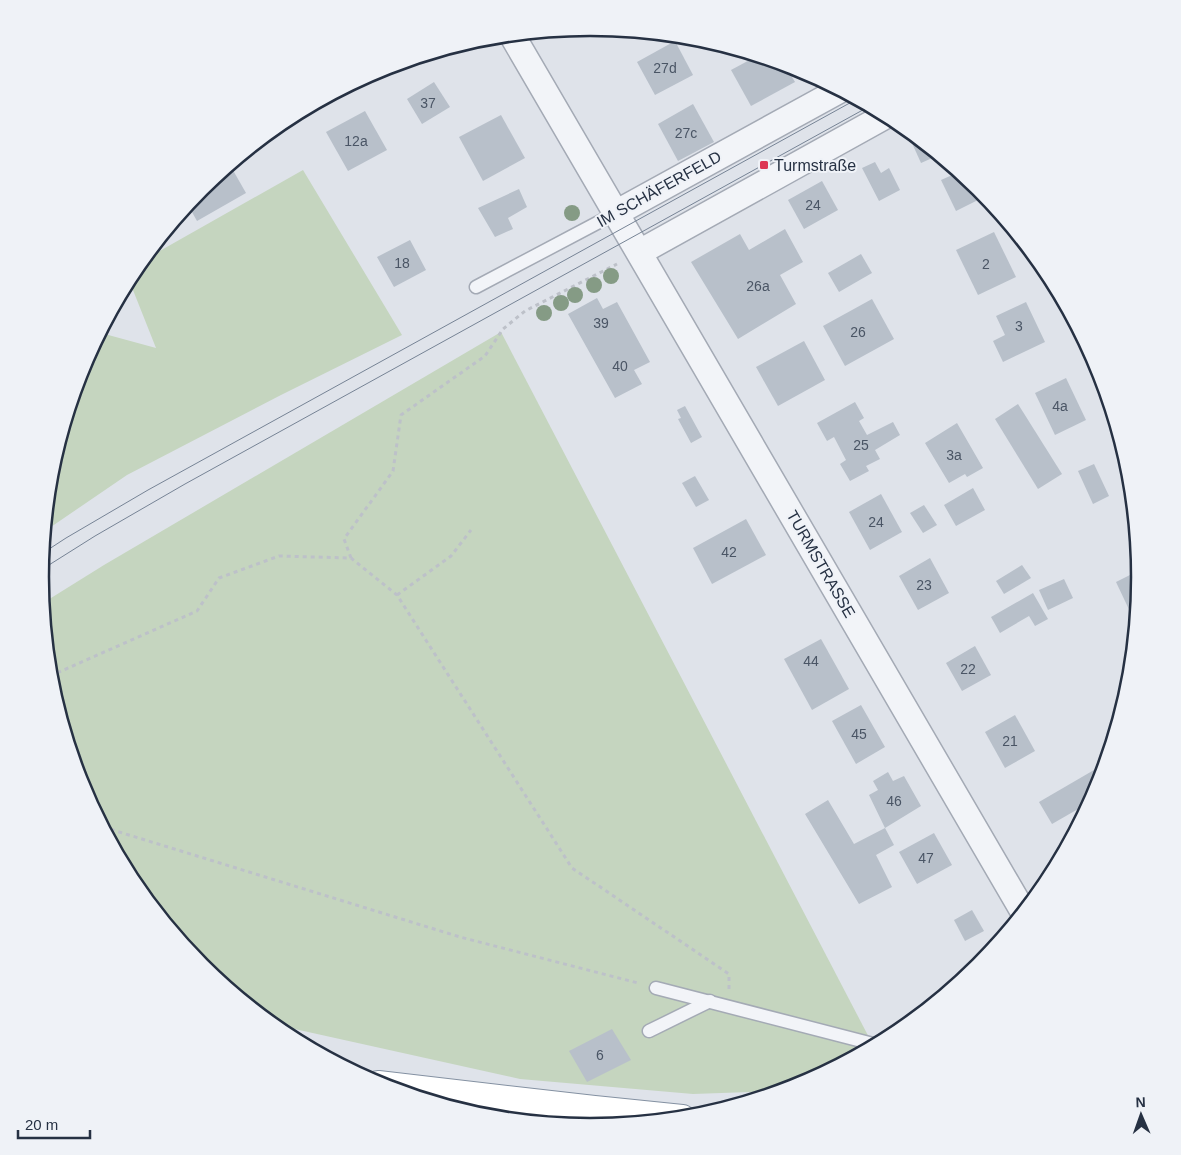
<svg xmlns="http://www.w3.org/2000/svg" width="1181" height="1155" viewBox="0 0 1181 1155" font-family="Helvetica,sans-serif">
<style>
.green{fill:#c5d5bf}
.building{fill:#b8c0ca}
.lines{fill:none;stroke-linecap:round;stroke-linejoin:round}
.service-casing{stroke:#a4aab5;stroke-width:15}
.minor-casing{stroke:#a4aab5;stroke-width:28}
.trunk-casing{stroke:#8491a2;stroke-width:30}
.path{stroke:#bdc1c9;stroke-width:3;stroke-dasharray:4 4;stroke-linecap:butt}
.service{stroke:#f2f4f8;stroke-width:12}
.minor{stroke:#f2f4f8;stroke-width:25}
.trunk{stroke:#fff;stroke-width:28}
.tram{stroke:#768395;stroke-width:1}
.tree{fill:#859b85}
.poi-dot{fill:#dd3654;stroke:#eff2f7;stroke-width:2}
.labels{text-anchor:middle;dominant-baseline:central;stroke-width:4;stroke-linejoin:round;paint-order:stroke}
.number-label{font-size:14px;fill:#4a5565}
.poi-label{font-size:16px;fill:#263143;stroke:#eff2f7;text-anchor:start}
.street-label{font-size:16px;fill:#263143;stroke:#eff2f7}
.rim{fill:none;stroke:#263143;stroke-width:2.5}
</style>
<rect width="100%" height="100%" fill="#dfe3ea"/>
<g class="green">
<polygon points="303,170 402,335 281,395 127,475 45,531 51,470 82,367 101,333 156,348 129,280 142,261"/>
<polygon points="501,332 874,1047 801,1086 782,1091 693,1094 520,1079 272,1024 201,966 133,883 82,788 51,685 43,603 104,565"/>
</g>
<g class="building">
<polygon points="585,28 600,28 589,35"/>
<polygon points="675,41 693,75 655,95 637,62"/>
<polygon points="757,56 785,65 795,82 751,106 731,70"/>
<polygon points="434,82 450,107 422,124 407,99"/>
<polygon points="693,104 714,142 678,161 658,124"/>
<polygon points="365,111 387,150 348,171 326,132"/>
<polygon points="501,115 525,158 483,181 459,137"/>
<polygon points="909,131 939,155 921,163 907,132"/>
<polygon points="875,162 881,173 889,168 900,190 879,201 862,168"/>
<polygon points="230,165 246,193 197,221 188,205 202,188"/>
<polygon points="959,172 972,182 980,199 956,211 941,180"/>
<polygon points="822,181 838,210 804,229 788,200"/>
<polygon points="519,189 527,207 508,218 513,229 495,237 478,208"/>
<polygon points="785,229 803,262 780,275 796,304 738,339 691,262 740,234 749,250"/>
<polygon points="994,232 1016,277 978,295 956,250"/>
<polygon points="410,240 426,270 394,287 377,257"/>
<polygon points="861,254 872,273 839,292 828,273"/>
<polygon points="597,298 603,309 617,302 650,362 634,370 642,384 615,398 568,314"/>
<polygon points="872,299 894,339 845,366 823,326"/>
<polygon points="1026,302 1045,342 1003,362 993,341 1005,335 996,316"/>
<polygon points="804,341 825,380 778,406 756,367"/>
<polygon points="1066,378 1086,420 1055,435 1035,393"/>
<polygon points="855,402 864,418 859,421 867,435 893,422 900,435 875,450 880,459 866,466 869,471 850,481 840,464 846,460 834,437 827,441 817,423"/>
<polygon points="1018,404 1062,474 1038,489 995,419"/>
<polygon points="685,406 702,437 691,443 678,419 681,418 677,410"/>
<polygon points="957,423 983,468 967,477 965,474 949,483 925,443"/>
<polygon points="1094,464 1109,496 1093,504 1078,471"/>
<polygon points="695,476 709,500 696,507 682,483"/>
<polygon points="973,488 985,510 956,526 944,505"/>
<polygon points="881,494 902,532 870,550 849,512"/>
<polygon points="924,505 937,525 923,533 910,513"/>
<polygon points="746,519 766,555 712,584 693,548"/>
<polygon points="930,558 949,593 918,610 899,576"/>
<polygon points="1022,565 1031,578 1004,594 996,581"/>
<polygon points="1140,570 1136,618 1134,620 1116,582"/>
<polygon points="1064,579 1073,598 1048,610 1039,590"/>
<polygon points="1033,593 1048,619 1035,626 1029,616 1000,633 991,617"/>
<polygon points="821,639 849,689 812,710 784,659"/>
<polygon points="975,646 991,675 962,691 946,663"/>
<polygon points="861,705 885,747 856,764 832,721"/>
<polygon points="1015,715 1035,751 1005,768 985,732"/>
<polygon points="1106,763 1099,788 1092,801 1052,824 1039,802"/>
<polygon points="888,772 893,781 904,776 921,806 885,828 869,795 878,790 873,781"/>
<polygon points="828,800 854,844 885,828 894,845 876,855 892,887 859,904 805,814"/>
<polygon points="934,833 952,865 917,884 899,852"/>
<polygon points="1072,837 1069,842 1065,850 1061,843"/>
<polygon points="972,910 984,931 965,941 954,920"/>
<polygon points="963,979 963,980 946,994 943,990"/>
<polygon points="612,1029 631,1060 587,1082 569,1051"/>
</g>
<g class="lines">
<g class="service-casing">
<g id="service">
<polyline points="476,287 616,213"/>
<polyline points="656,988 877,1045"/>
<polyline points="649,1031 710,1001"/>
</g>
</g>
<g class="minor-casing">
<g id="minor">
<polyline points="512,35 1024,913"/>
<polyline points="616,213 840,90"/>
<polyline points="640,252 887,115"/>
</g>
</g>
<g class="trunk-casing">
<polyline id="trunk" points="378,1085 594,1110 682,1119"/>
</g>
<g class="path">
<polyline points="351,558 344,539 393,471 401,415 485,356 503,329 525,311 617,264"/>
<polyline points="397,595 451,556 471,530"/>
<polyline points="50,676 197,611 219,578 279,556 351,558 397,595 572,868 729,974 729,989"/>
<polyline points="103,827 460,937 638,983"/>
</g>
<use href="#service" class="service"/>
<use href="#minor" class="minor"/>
<use href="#trunk" class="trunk"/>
<g class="tram">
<polyline points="43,553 66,538 148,490 857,99"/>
<polyline points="41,570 95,536 185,484 870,106"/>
</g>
</g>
<g class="tree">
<circle cx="572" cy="213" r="8"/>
<circle cx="611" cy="276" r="8"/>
<circle cx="594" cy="285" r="8"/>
<circle cx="575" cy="295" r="8"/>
<circle cx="561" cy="303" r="8"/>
<circle cx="544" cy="313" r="8"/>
</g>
<rect class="poi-dot" x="759" y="160" width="10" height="10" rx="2.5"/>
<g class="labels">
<g class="number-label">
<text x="665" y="68">27d</text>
<text x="428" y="103">37</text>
<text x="686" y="133">27c</text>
<text x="356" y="141">12a</text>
<text x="813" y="205">24</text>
<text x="402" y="263">18</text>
<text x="986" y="264">2</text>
<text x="758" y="286">26a</text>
<text x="601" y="323">39</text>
<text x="1019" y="326">3</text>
<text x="858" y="332">26</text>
<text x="620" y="366">40</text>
<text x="1060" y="406">4a</text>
<text x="861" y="445">25</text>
<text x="954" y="455">3a</text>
<text x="876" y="522">24</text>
<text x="729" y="552">42</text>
<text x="924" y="585">23</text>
<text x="811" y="661">44</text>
<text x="968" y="669">22</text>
<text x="859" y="734">45</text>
<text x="1010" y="741">21</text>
<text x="894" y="801">46</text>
<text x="926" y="858">47</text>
<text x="600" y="1055">6</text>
</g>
<g class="poi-label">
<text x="774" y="165">Turmstraße</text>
</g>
<g class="street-label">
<text transform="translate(659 189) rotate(-29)">IM SCHÄFERFELD</text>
<text transform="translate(821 564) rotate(60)">TURMSTRASSE</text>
</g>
</g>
<path d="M0 0H1181V1155H0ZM49 577a541 541 0 1 1 1082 0a541 541 0 1 1-1082 0Z" fill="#eff2f7" fill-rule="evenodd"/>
<path class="rim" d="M49 577a541 541 0 1 1 1082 0a541 541 0 1 1-1082 0Z"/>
<g transform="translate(1141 1115) rotate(358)" stroke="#eff2f7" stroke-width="4" paint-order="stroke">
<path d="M0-4L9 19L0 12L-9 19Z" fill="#263143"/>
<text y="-8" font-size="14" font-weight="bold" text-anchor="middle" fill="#263143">N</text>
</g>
<path d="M18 1130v8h72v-8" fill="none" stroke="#263143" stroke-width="2.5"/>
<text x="25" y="1130" font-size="15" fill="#263143" stroke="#eff2f7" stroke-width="4" paint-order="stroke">20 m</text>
</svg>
